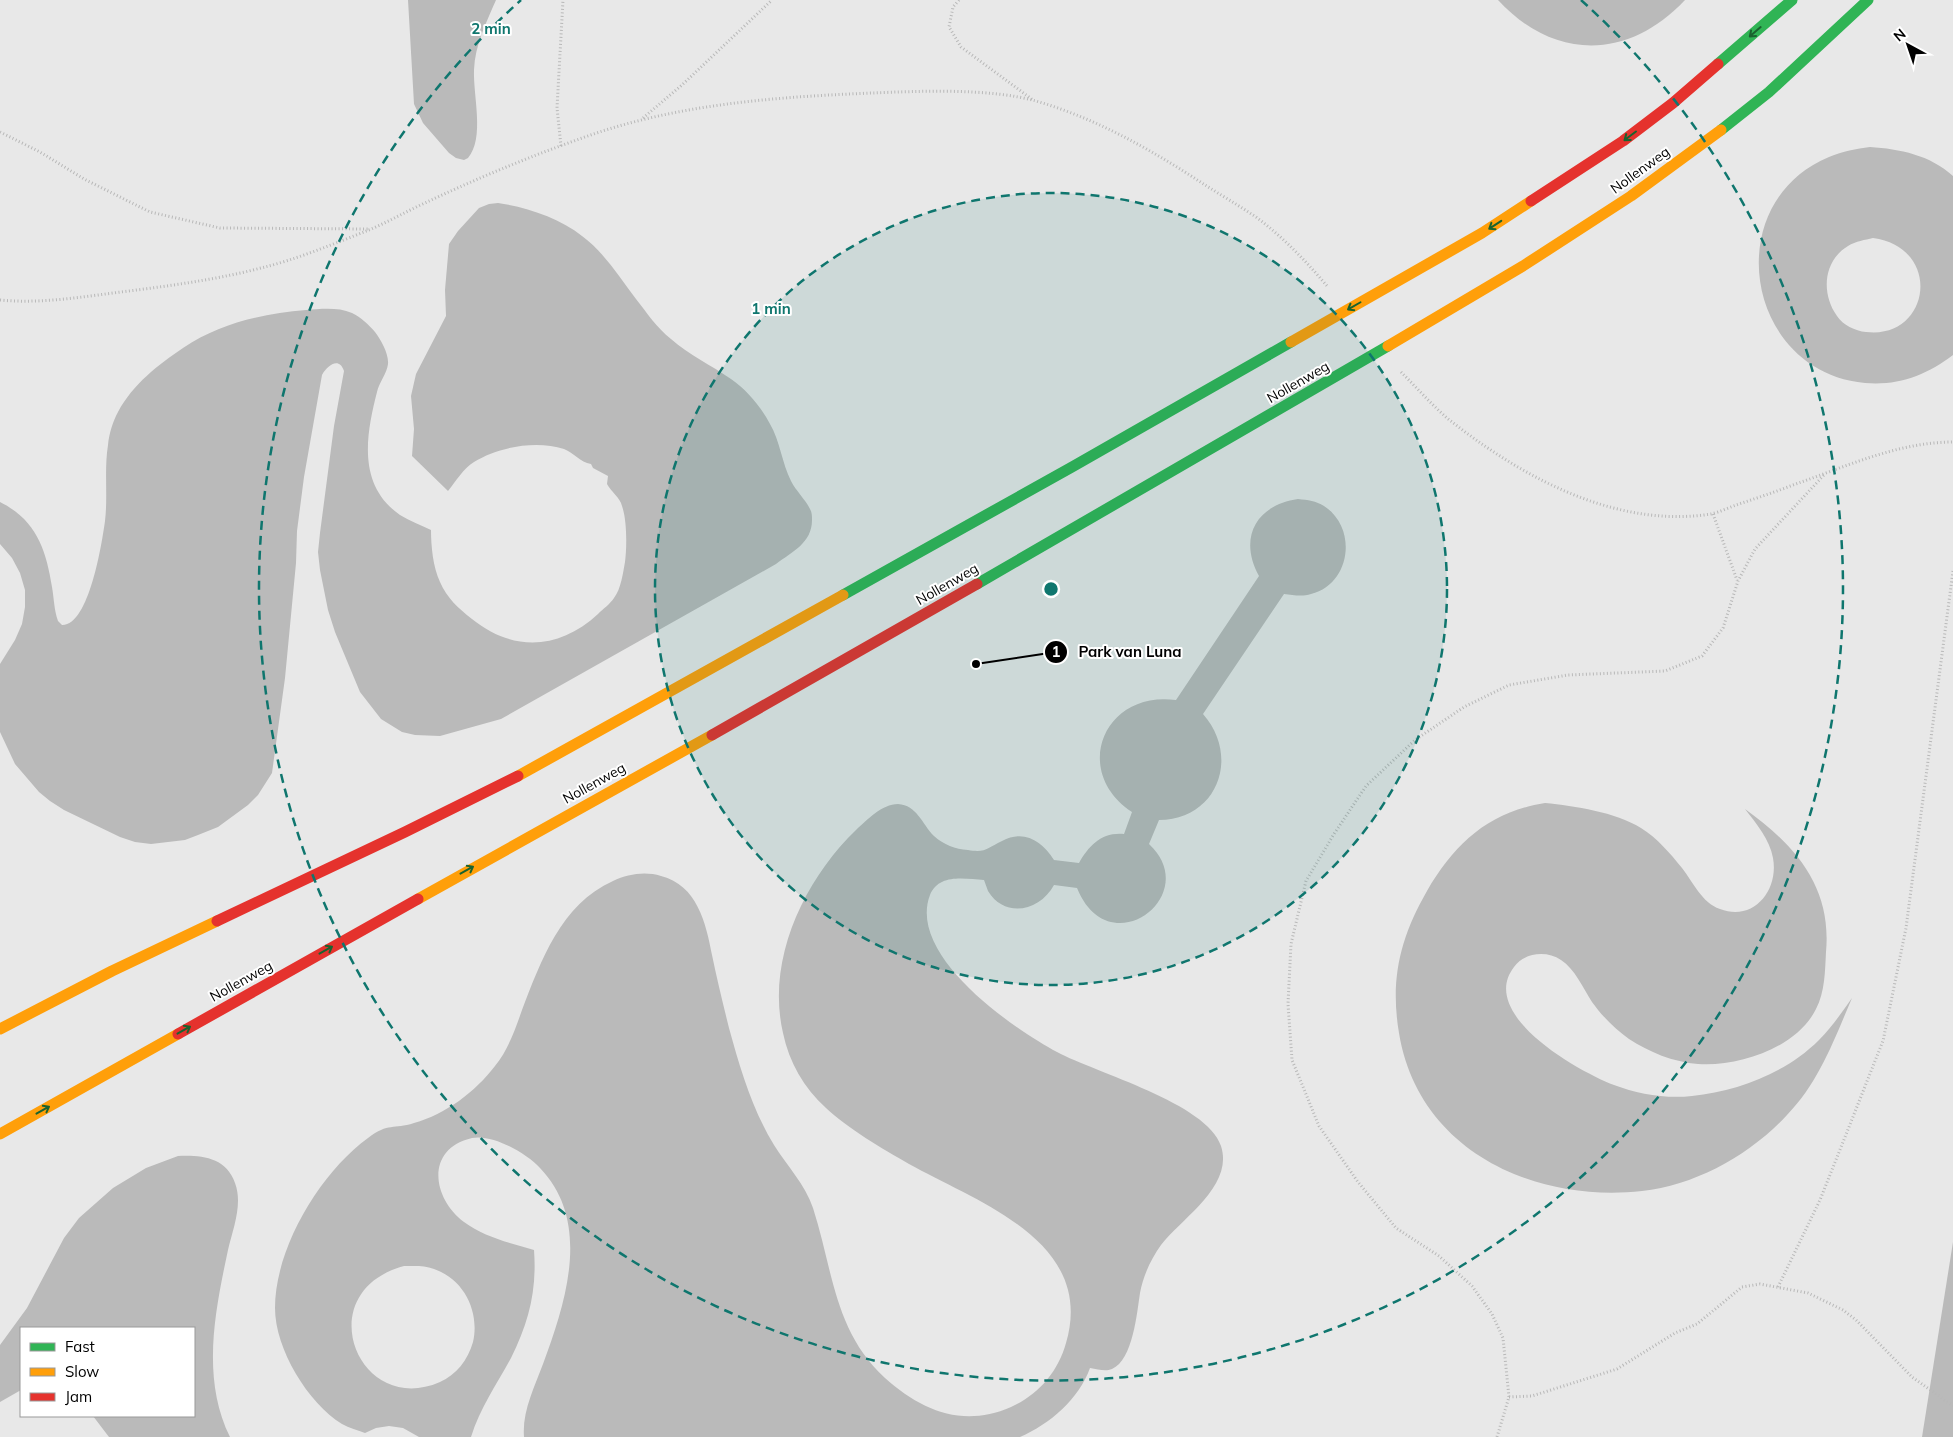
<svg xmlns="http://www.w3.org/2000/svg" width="1953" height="1437" viewBox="0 0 1953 1437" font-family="Mulish,sans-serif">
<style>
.green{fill:#e8e8e8;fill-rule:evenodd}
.water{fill:#bababa;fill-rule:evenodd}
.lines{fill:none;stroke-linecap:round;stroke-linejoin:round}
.path{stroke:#b8b8b8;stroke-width:3;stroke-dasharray:1 2.5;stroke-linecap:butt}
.fast{stroke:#30b455;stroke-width:11}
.slow{stroke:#ff9f0a;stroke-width:11}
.jam{stroke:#e5322d;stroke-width:11}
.oneway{stroke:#1a632f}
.ring{fill:none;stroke:#0f766e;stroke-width:2.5;stroke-dasharray:9 6}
.labels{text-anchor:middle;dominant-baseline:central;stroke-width:4;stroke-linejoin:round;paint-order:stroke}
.street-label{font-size:14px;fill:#000;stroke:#fff}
.centre{fill:#0f766e;stroke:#fff;stroke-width:2.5}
.ring-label{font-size:15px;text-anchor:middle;font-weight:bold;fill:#0f766e;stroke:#fff;stroke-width:4;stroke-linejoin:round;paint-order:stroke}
.leader{fill:none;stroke:#000;stroke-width:2}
.callout-dot{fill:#000;stroke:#fff;stroke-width:2}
.mark-label{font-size:15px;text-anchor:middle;font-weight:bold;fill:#fff}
.callout-label{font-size:15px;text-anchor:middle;font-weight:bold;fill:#000;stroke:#fff;stroke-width:4;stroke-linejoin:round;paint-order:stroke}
</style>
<rect width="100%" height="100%" fill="#fff"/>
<path class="green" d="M0,0H1953V1437H0ZM21,1328H194V1416H21Z"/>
<g class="water">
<path d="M408,0H496C486,23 475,45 474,70C473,96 485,138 468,158L464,160L456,158L449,153L423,123L414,104Z"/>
<path d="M1498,0H1685C1629,60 1554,61 1498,0Z"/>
<path d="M1870,147C1900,149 1930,155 1953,176V355C1927,375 1898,386 1865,383C1745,372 1718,203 1829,157C1843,151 1856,149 1870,147ZM1873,238C1944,248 1930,340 1866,332C1855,331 1843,325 1837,316C1821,294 1823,261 1848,246C1856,241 1865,240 1873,238Z"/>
<path d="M498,203C526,207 560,218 582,236C604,252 620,278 636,299C647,313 657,328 671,339C689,355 711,365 731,379C747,390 761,407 770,424C780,441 782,463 791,481C796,491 805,499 810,509C812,512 812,516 812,520C812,543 792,552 776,564L501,719L440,736L415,735L402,732L381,719L360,692L335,632L328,610L320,570L318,552L320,533L334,426L344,371C339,356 327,366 322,375L304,477L297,531L296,563L285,678L272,773L258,795L248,805L218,827L198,835L185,840L151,844L135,842L120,837L64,810L50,801L39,792L15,764L0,732V664L15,640L22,624L25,607V590L20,573L12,558L0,544V502C36,520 46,549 52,587C54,598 54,610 58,621L62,625C89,626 102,543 105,521C108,496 104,470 108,445C109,434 113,421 118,412C133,384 158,365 183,348C220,323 262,314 306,310C321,309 338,307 352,313C361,317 369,325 375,332C381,340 389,354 388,364C387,373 379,383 377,392C366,435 357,485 400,515C410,521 421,525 431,530C431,546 433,567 440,582C447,598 458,608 472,619C513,652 559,650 598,614C603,609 610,604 614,598C621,589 623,573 625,562C627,547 627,520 622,506C620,497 611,492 607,484L608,476L593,468L591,464C580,462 574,453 564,449C536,440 498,447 474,462C463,469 456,481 448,491L412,456L414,429L411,396L416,374L446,316L445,290L449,244L458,231L479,208L489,204Z"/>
<path d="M1298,499C1308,500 1316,501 1324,506C1358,528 1351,584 1311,594C1302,597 1293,595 1284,594L1203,714C1241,757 1217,820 1159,820L1149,844C1204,895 1109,967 1077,888L1054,885C1040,911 1005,919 988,891C987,888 985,883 984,880C965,879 939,873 930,895C907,955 1012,1028 1057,1052C1096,1073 1207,1103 1221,1146C1234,1186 1182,1218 1161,1245C1151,1259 1143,1276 1140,1293C1137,1312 1133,1360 1112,1369C1105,1372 1098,1369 1090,1368C1079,1399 1050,1424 1020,1437H524C522,1412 534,1388 543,1364C566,1302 592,1222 540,1168C526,1153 493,1134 472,1138C425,1149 432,1198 464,1222C484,1237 510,1243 534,1250C537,1290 529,1322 511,1358C497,1384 480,1408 471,1437H419L403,1428L389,1426L376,1428L365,1433C358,1430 349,1428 342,1424C308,1403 275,1349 275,1308C275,1248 320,1173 368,1138C389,1122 393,1130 414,1123C446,1114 475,1092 495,1066C508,1050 515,1030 522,1010C541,961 561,904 613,881C628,874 645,871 661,876C697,885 706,923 712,955C717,979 723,1004 729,1028C740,1068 752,1109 774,1145C787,1166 805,1184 813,1208C833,1270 834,1331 885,1378C922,1411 963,1428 1011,1407C1038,1395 1058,1372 1066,1343C1096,1241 977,1202 909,1164C883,1149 847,1128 826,1108C804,1088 789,1062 783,1033C766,960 804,880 856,830C867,820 882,804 898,804C917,805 922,824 934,836C944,845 955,849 968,850C986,853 987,848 1002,841C1024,829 1042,841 1054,860L1079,863C1089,846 1101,832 1124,834L1132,812C1071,772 1103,690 1176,700L1259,576C1238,538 1256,505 1298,499ZM404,1266C414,1266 424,1265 434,1269C464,1279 480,1312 473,1342C468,1360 456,1375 440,1382C358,1418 308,1292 404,1266Z"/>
<path d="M1545,803C1575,806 1615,812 1641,828C1657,838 1670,853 1682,868C1693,882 1702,903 1720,909C1753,922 1779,891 1773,858C1770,840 1756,823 1745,809C1795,845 1832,887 1826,952C1825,971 1825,992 1816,1009C1797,1048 1738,1067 1698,1064C1673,1062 1649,1052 1629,1039C1615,1029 1602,1016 1592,1002C1583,988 1575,969 1561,960C1546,950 1524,953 1514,967C1477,1015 1580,1072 1614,1085C1638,1094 1666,1099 1692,1096C1738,1091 1786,1073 1819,1040C1832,1027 1842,1012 1852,998C1834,1040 1819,1082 1787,1115C1750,1155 1696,1185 1642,1191C1533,1203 1418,1150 1399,1033C1390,980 1400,938 1427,891C1455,843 1489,812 1545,803Z"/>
<path d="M178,1156C201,1155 226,1157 235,1183C243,1204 233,1229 228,1250C215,1311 201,1378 230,1437H109L93,1416H194V1328H21V1390L0,1402V1345L27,1308L64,1238L79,1218L113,1188L146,1168Z"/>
<polygon points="1953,1242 1953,1437 1922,1437"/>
</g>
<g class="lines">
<g class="path">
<polyline points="959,0 953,7 949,27 961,47 1033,100"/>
<polyline points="643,118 682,85 772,0"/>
<polyline points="0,132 40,152 84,179 150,212 220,228 369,229"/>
<polyline points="561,146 557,108 563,0"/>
<path d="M0,300C40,304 81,297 121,292C168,286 215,280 261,268C295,260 336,243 369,230C388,222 407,211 427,202C478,178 531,156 585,137C677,104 775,97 872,93C921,91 989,88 1036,101C1095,118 1150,149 1202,183C1219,194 1238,205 1256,217C1283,237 1306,261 1327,286"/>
<path d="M1401,372C1416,387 1431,404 1447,418C1520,476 1615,529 1711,514C1720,512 1730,507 1739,504C1757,498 1775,492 1793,485C1845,467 1898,442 1953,442"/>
<polyline points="1713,514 1737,580"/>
<polyline points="1778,1287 1820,1200 1883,1041 1906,928 1953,571"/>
<polyline points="1509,1397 1532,1396 1617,1369 1675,1333 1697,1324 1742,1287 1760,1284 1808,1293 1843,1310 1856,1320 1912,1377 1953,1406"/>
<polyline points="1497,1437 1509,1397 1503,1338 1492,1314 1472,1286 1439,1256 1396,1228 1358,1182 1319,1126 1292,1060 1288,1004 1291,944 1306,881 1334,834 1366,786 1415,740 1464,707 1509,685 1568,675 1665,671 1702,656 1723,628 1738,581 1755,549 1824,475"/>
</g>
<g class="fast">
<polyline points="1718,64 1792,0"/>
<polyline points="1721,130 1769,92 1868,0"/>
<polyline points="977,584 1388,346"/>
<polyline points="843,595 1072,467 1291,342"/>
</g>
<g class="slow">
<polyline points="1291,342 1482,233 1531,201"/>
<polyline points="1388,346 1523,266 1631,196 1721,130"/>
<polyline points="518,776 843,595"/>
<polyline points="418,899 712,735"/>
<polyline points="0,1029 112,971 217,921"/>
<polyline points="0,1134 178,1034"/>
</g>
<g class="jam">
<polyline points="1531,201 1623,141 1673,103 1718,64"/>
<polyline points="712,735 977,584"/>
<polyline points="217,921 405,832 518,776"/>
<polyline points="178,1034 418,899"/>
</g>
</g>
<defs><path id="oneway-shaft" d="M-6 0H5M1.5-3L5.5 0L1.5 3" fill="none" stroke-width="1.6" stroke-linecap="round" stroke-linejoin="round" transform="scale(1.25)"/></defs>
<g class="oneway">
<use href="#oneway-shaft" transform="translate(1755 32) rotate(139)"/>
<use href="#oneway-shaft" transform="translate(1630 136) rotate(143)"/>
<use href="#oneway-shaft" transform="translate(1495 225) rotate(147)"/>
<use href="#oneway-shaft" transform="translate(1354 306) rotate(150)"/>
<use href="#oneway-shaft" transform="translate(467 870) rotate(-29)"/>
<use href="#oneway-shaft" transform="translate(326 950) rotate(-29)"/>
<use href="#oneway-shaft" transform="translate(184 1030) rotate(-29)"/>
<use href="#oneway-shaft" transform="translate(43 1110) rotate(-29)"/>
</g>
<circle cx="1051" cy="589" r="396" fill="#0f766e" fill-opacity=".12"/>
<g class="ring">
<circle cx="1051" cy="589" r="396"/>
<path d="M1581 0A792 792 0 1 1 521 0"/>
</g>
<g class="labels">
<g class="street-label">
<text transform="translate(1640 170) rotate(-36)">Nollenweg</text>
<text transform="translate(1298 382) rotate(-30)">Nollenweg</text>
<text transform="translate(947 584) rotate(-30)">Nollenweg</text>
<text transform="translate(594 783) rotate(-29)">Nollenweg</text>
<text transform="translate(241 981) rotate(-29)">Nollenweg</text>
</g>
</g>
<circle cx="1051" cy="589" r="8" class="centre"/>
<g class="ring-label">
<text x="491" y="34">2 min</text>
<text x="771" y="314">1 min</text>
</g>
<path class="leader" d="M976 664L1056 652"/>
<g class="callout-dot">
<circle cx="976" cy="664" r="5"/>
<circle cx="1056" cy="652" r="12"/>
</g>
<g class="mark-label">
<text x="1056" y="657">1</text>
</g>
<g class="callout-label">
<text x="1130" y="657">Park van Luna</text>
</g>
<rect x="20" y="1327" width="175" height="90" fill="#ffffff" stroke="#999999"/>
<rect x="30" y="1343" width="25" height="8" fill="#30b455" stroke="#999999"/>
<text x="65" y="1352" font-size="15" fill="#000000">Fast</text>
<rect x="30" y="1368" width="25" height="8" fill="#ff9f0a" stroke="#999999"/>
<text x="65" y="1377" font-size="15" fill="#000000">Slow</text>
<rect x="30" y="1393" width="25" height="8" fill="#e5322d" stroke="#999999"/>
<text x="65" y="1402" font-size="15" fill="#000000">Jam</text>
<g transform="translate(1908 45) rotate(320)" stroke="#ffffff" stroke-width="4" paint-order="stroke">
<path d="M0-4L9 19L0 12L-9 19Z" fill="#000000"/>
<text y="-8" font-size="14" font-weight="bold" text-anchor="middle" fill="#000000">N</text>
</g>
</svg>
